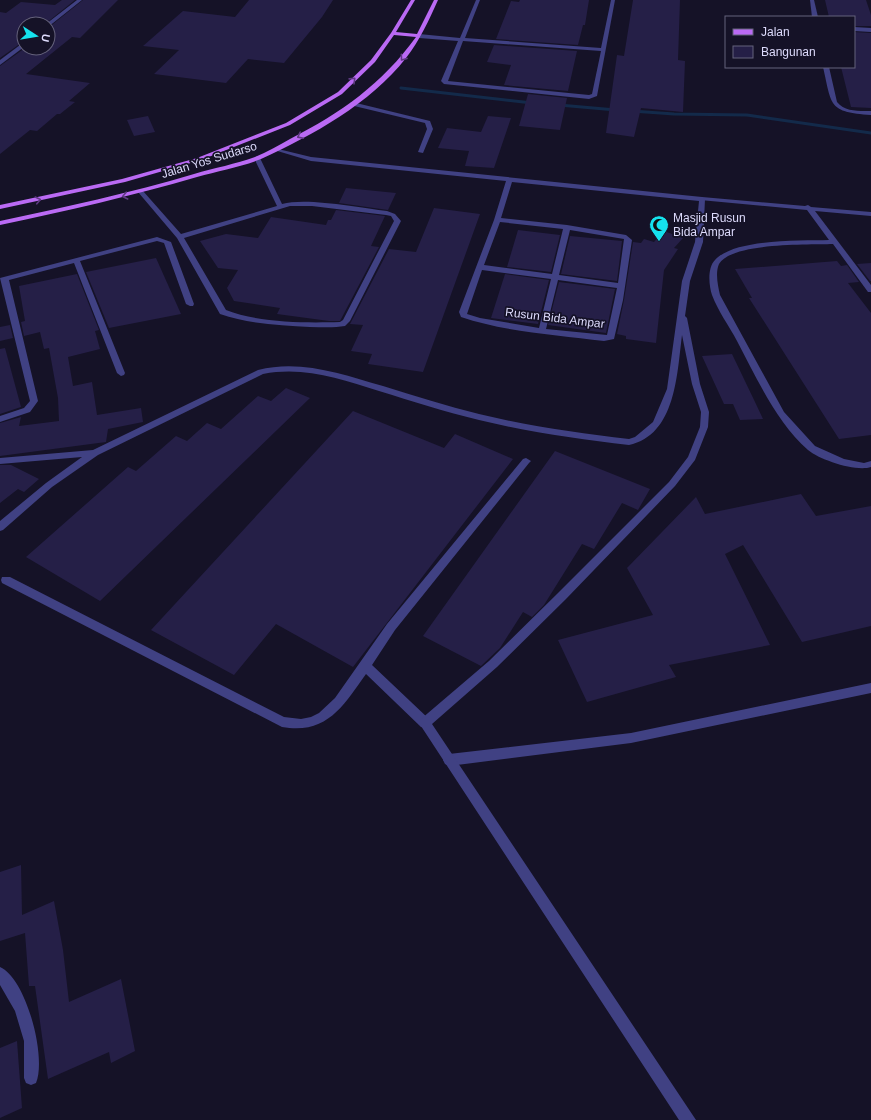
<svg xmlns="http://www.w3.org/2000/svg" width="871" height="1120" viewBox="0 0 871 1120" font-family="Helvetica,sans-serif">
<style>
.lines{fill:none;stroke-linecap:round;stroke-linejoin:round}
.stream{stroke:#132a4a;stroke-width:3}
.building{fill:#251f47}
.lane{fill:#404183;fill-rule:evenodd}
.street{fill:#404183;fill-rule:evenodd}
.primary{fill:#ba6af4;fill-rule:evenodd}
.oneway{stroke:#5f3a83}
.labels{text-anchor:middle;dominant-baseline:central;stroke-width:3.5;stroke-linejoin:round;paint-order:stroke}
.far-street-label{font-size:12px;fill:#dddbfc;stroke:#151227}
.far-poi-label{font-size:12px;fill:#dddbfc;stroke:#151227;text-anchor:start}
</style>
<rect width="100%" height="100%" fill="#151227"/>
<g class="lines">
<g class="stream">
<polyline points="401,88 532,103"/>
<polyline points="559,105 616,110"/>
<polyline points="632,111 674,114 747,115 871,133"/>
</g>
</g>
<g class="building">
<polygon points="62,0 75,0 45,24 24,24 24,41 0,58 0,12 6,13 21,2 55,5"/>
<polygon points="83,0 118,0 80,38 72,37 26,74 90,83 69,101 75,102 60,114 57,114 37,131 30,130 0,154 0,66 25,48 48,48 48,28"/>
<polygon points="249,0 333,0 322,17 284,63 248,59 226,83 154,74 179,50 143,46 183,11 235,17"/>
<polygon points="520,0 589,0 585,25 583,25 578,45 496,39 511,1 519,2"/>
<polygon points="633,0 680,0 678,60 685,61 683,112 641,108 634,137 606,133 617,55 624,56"/>
<polygon points="825,0 866,0 871,15 871,26 854,26 854,17 829,17"/>
<polygon points="854,32 871,33 871,108 851,107 841,67 854,68"/>
<polygon points="494,45 577,51 568,91 504,85 511,65 487,62"/>
<polygon points="528,94 567,98 560,130 519,126"/>
<polygon points="148,116 155,132 134,136 127,120"/>
<polygon points="488,116 511,118 494,168 465,166 469,151 438,148 447,128 481,132"/>
<polygon points="346,188 396,193 388,210 339,203"/>
<polygon points="434,208 480,214 423,372 368,364 372,354 351,351 363,325 350,324 389,249 416,252"/>
<polygon points="336,210 385,216 371,246 379,247 340,321 329,321 277,314 280,308 234,301 227,288 238,270 218,268 200,241 226,234 258,238 271,217 326,225 328,220 331,220"/>
<polygon points="518,230 560,235 551,272 507,267"/>
<polygon points="664,231 683,238 674,248 678,249 664,270 656,343 626,339 626,336 617,334 624,300 633,242 641,243 644,239 654,242"/>
<polygon points="570,236 622,241 617,281 561,274"/>
<polygon points="156,258 181,314 109,328 86,272"/>
<polygon points="837,261 841,266 847,265 859,282 848,283 871,313 871,435 839,439 749,298 752,298 735,269"/>
<polygon points="871,263 871,281 870,281 857,264"/>
<polygon points="77,274 99,330 95,331 100,349 68,357 73,386 92,382 97,415 141,408 143,422 108,429 106,442 0,456 0,423 21,417 19,426 59,421 58,398 49,348 44,349 40,332 24,336 21,322 25,321 19,286"/>
<polygon points="505,274 549,280 538,324 491,318"/>
<polygon points="559,282 615,289 606,333 548,325"/>
<polygon points="10,325 13,338 0,341 0,327"/>
<polygon points="5,348 21,407 0,414 0,349"/>
<polygon points="732,354 755,402 763,419 740,420 733,404 724,404 702,356"/>
<polygon points="286,388 310,398 100,601 26,557 128,467 136,471 176,436 187,441 207,423 221,429 258,396 271,401"/>
<polygon points="353,411 444,448 455,434 513,459 353,667 276,624 234,675 151,630"/>
<polygon points="555,451 650,489 638,510 622,503 594,549 582,544 544,605 532,617 523,612 500,648 481,666 423,636"/>
<polygon points="0,465 11,465 39,479 24,492 18,489 0,503"/>
<polygon points="801,494 816,516 871,506 871,626 802,642 743,545 725,554 770,645 669,665 676,677 587,702 558,640 653,615 627,568 696,497 705,514"/>
<polygon points="21,865 22,915 54,901 63,950 69,1002 121,979 135,1051 111,1063 109,1052 48,1079 35,986 29,986 25,933 0,941 0,872"/>
<polygon points="17,1041 22,1108 0,1118 0,1048"/>
</g>
<g class="lines">
<g class="lane">
<polygon points="77,0 82,0 48,27 48,24 46,24"/>
<path d="M476,0H480L465,38L601,48L611,0H615L597,96L589,99L444,84L441,81L458,41L419,38L416,36L419,34L460,38ZM463,41L601,51L592,94L589,95L448,81Z"/>
<polygon points="810,0 814,0 818,17 812,17"/>
<polygon points="854,27 871,28 871,32 854,31"/>
<polygon points="24,42 24,47 0,65 0,60"/>
<path d="M823,67H829L837,102C845,112 859,111 871,111V115C828,112 832,106 823,67Z"/>
<polygon points="352,102 430,121 433,129 423,153 418,152 427,129 425,123 350,105 350,103"/>
<path d="M257,156L260,158L282,204C307,197 360,208 387,211L395,214L401,221L350,321L345,326C334,328 321,327 310,327C280,325 248,324 220,314L177,238L138,192L143,191L181,234L277,206L254,158ZM290,206H312L386,215L391,216L394,221L343,320L340,322C305,323 259,323 226,310L184,238Z"/>
<path d="M702,197L805,206L808,205L811,207L871,212V216L815,211L871,285V292H868L833,244C809,245 732,242 719,264C715,273 718,286 720,295L784,412L815,446L844,459L864,463L871,461V467C856,472 820,460 808,450C777,423 756,377 737,341C729,326 718,311 712,295C709,286 707,268 715,260C735,238 801,241 829,240L807,210L700,200L699,199Z"/>
<path d="M526,458L531,461L529,463L395,630L372,665L429,719L431,723L429,727L425,728L421,727L366,674C343,706 327,735 282,727L2,583L1,580L2,577H10L284,717L301,719L311,717L319,713L335,698L387,624L523,459Z"/>
<polygon points="871,683 871,693 631,743 449,766 445,764 443,760 445,756 449,754 631,733"/>
</g>
<g class="street">
<path d="M274,148L311,157L702,197L705,199L703,242L690,281L685,316L687,318L700,384L709,412L708,427L695,460L675,486L566,599L497,667L432,724L696,1120H679L419,723L421,719L489,661L558,593L669,482L688,457L700,427L701,412L692,384L682,335C677,374 676,435 629,445C579,439 528,432 479,420C445,412 412,401 379,391C341,379 304,366 263,374L98,455L52,487L3,530L0,531V521L46,483L82,457L0,464V458L93,450L258,370C300,359 342,374 383,386C415,396 447,406 479,414C528,426 579,433 629,439L635,437L653,422L667,389L682,281L695,242L699,201L512,182L501,218L567,225L626,235L632,240L623,300L614,339L604,341C558,335 505,332 461,317L459,312L494,220L506,181L311,161L274,150ZM500,222L563,229L552,274L484,265ZM570,230L624,239L618,283L559,275ZM482,270L551,279L539,328L480,318L467,314ZM558,280L617,288L607,335L546,329Z"/>
<polygon points="157,237 171,242 194,304 193,306 190,306 186,304 164,243 157,241 80,261 125,373 124,375 121,376 117,373 74,263 9,280 38,401 30,412 0,422 0,416 24,408 30,401 0,278"/>
<path d="M0,967C26,978 47,1057 36,1083L31,1085L26,1083L24,1078V1041L15,1011L0,985Z"/>
</g>
<path class="primary" d="M411,0H415L396,32L417,34L434,0H438C429,20 420,40 406,58C370,104 313,135 261,159C241,167 218,171 197,177C132,196 66,211 0,225V221C65,207 130,193 194,174C214,168 236,164 255,157C267,152 279,145 290,139C341,113 382,84 416,37L394,35L375,62L342,94L290,125L201,160L125,182L0,209V205L122,179L197,158L286,123L338,92L371,60L391,33Z"/>
</g>
<defs><path id="oneway-chevron" d="M-2-3.5L2.5 0L-2 3.5" fill="none" stroke-width="1.6" stroke-linecap="round" stroke-linejoin="round"/></defs>
<g class="oneway">
<use href="#oneway-chevron" transform="translate(403 58) rotate(126)"/>
<use href="#oneway-chevron" transform="translate(353 80) rotate(-44)"/>
<use href="#oneway-chevron" transform="translate(300 136) rotate(153)"/>
<use href="#oneway-chevron" transform="translate(125 196) rotate(167)"/>
<use href="#oneway-chevron" transform="translate(38 200) rotate(-13)"/>
</g>
<defs>
<g id="mosque-pin" transform="scale(1)"><path d="M0 17L-7.5 6A9.5 9.5 0 1 1 7.5 6Z" fill="#15e2ee" stroke="#151227"/><path d="M3.5-4.9A6 6 0 1 0 3.5 4.9A5 5 0 1 1 3.5-4.9Z" fill="#111"/></g>
</defs>
<g fill-rule="evenodd">
<use href="#mosque-pin" x="659" y="225"/>
</g>
<g class="labels">
<g class="far-street-label">
<text transform="translate(209 160) rotate(-17)">Jalan Yos Sudarso</text>
<text transform="translate(555 318) rotate(7)">Rusun Bida Ampar</text>
</g>
<g class="far-poi-label">
<text x="673" y="218">Masjid Rusun<tspan x="673" dy="14">Bida Ampar</tspan></text>
</g>
</g>
<rect x="725" y="16" width="130" height="52" fill="#151227" stroke="#65627c"/>
<rect x="733" y="29" width="20" height="6" fill="#ba6af4" stroke="#65627c"/>
<text x="761" y="36" font-size="12" fill="#dddbfc">Jalan</text>
<rect x="733" y="46" width="20" height="12" fill="#251f47" stroke="#65627c"/>
<text x="761" y="56" font-size="12" fill="#dddbfc">Bangunan</text>
<g transform="translate(36 36) rotate(102)"><circle r="19" fill="#151227" stroke="#65627c"/>
<path d="M0-3L7 15L0 10L-7 15Z" fill="#15e2ee"/>
<text y="-6" font-size="11" font-weight="bold" text-anchor="middle" fill="#dddbfc">U</text>
</g>
</svg>
